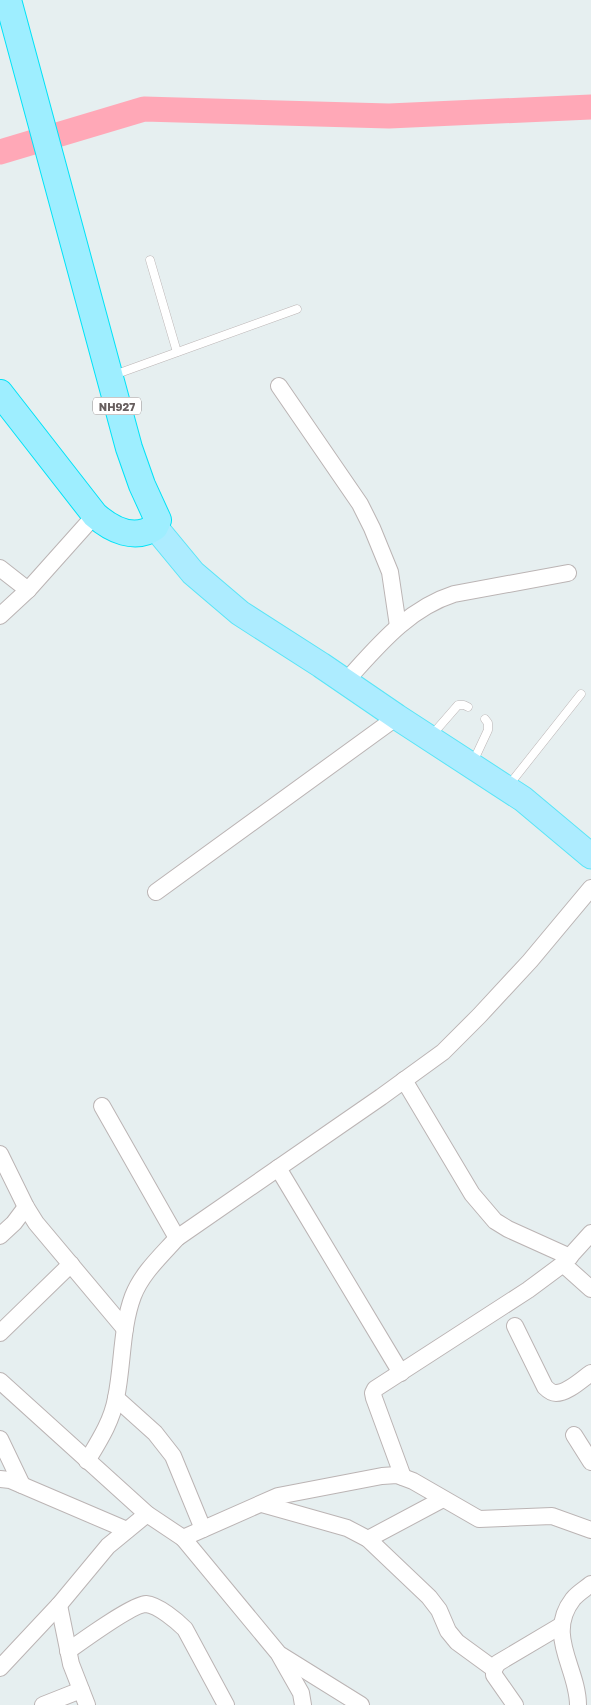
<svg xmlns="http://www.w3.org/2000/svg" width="591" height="1705" viewBox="0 0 591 1705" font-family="'Golos Text',sans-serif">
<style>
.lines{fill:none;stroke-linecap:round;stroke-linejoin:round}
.river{stroke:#ffa8b7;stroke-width:25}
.service-casing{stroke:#bbb4b4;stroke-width:9}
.minor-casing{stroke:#bbb4b4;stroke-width:18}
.primary-casing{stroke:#59e5f7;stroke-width:27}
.trunk-casing{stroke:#00e3f7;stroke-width:28}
.service{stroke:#fff;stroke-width:8}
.minor{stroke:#fff;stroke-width:16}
.primary{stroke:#adecff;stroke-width:25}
.trunk{stroke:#9eeeff;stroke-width:26}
.labels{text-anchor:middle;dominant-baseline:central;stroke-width:4.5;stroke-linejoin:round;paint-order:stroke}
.shield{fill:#fff;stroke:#958e8e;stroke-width:1}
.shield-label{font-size:11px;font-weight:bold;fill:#675e5e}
</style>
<rect width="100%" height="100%" fill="#e6eff0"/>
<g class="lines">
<polyline class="river" points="0,152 144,109 389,116 591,107"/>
<g class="service-casing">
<g id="service">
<polyline points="150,260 177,352"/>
<polyline points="114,375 297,309"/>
<polyline points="431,736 458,705 464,705 468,707"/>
<polyline points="473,762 488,730 488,723 485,719"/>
<polyline points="509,785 581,694"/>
</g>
</g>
<g class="minor-casing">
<g id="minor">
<polyline points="279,386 360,504 372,528 390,572 398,626"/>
<polyline points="0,568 28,590"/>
<polyline points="0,616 28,590 95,515"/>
<path d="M345,682C377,647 407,609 454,594L568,573"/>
<polyline points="156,892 397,717"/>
<polyline points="404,1080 472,1194 495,1221 508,1229 570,1257"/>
<polyline points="102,1106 177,1238"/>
<polyline points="0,1154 26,1207 36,1223 125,1329"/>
<polyline points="278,1168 401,1373"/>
<polyline points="0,1236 14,1223 26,1207"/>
<polyline points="563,1264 591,1289"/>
<path d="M515,1326L545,1387C548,1390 552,1393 556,1393C568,1393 582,1379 591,1373"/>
<polyline points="0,1333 71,1264"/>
<polyline points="0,1381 147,1514 183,1538 278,1496 382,1476 397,1475 413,1481 479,1519 552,1516 591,1530"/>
<polyline points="116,1398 155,1433 173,1456 203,1529"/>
<polyline points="574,1435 591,1462"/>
<polyline points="0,1439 22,1485"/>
<path d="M87,1461C99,1441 112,1421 116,1398C123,1365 121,1328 133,1296C142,1273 161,1256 177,1238L381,1097L443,1052L479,1016L530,961L591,888"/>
<polyline points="403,1477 374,1398 373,1393 375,1389 528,1290 563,1264 591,1233"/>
<polyline points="0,1479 10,1480 127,1530"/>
<polyline points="262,1504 347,1528 368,1539 429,1597 439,1610 448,1631 457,1642 494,1669"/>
<polyline points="183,1538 279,1654 361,1705"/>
<polyline points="368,1539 443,1499"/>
<polyline points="59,1605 71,1664 87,1705"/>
<path d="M68,1651C82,1641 133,1604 146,1604C158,1605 177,1621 185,1629L226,1705"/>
<polyline points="280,1656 301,1693 303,1705"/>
<polyline points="0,1668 59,1605 108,1546 147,1514"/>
<polyline points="43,1705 81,1690"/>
<polyline points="515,1705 494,1675 494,1669 498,1663 562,1625"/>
<path d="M578,1705C578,1668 545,1635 573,1599C578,1593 585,1589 591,1584"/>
</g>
</g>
<g class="primary-casing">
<polyline id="primary" points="155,527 193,573 240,613 321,665 397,717 523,799 591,856"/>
</g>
<g class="trunk-casing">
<path id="trunk" d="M0,393L95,515C112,530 135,541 155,527L158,520L142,485L129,448L8,0"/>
</g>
<use href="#service" class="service"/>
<use href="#minor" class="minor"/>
<use href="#primary" class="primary"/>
<use href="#trunk" class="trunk"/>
</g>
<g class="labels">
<rect class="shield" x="93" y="397.5" width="48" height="17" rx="4"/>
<g class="shield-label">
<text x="117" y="406">NH927</text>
</g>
</g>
</svg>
